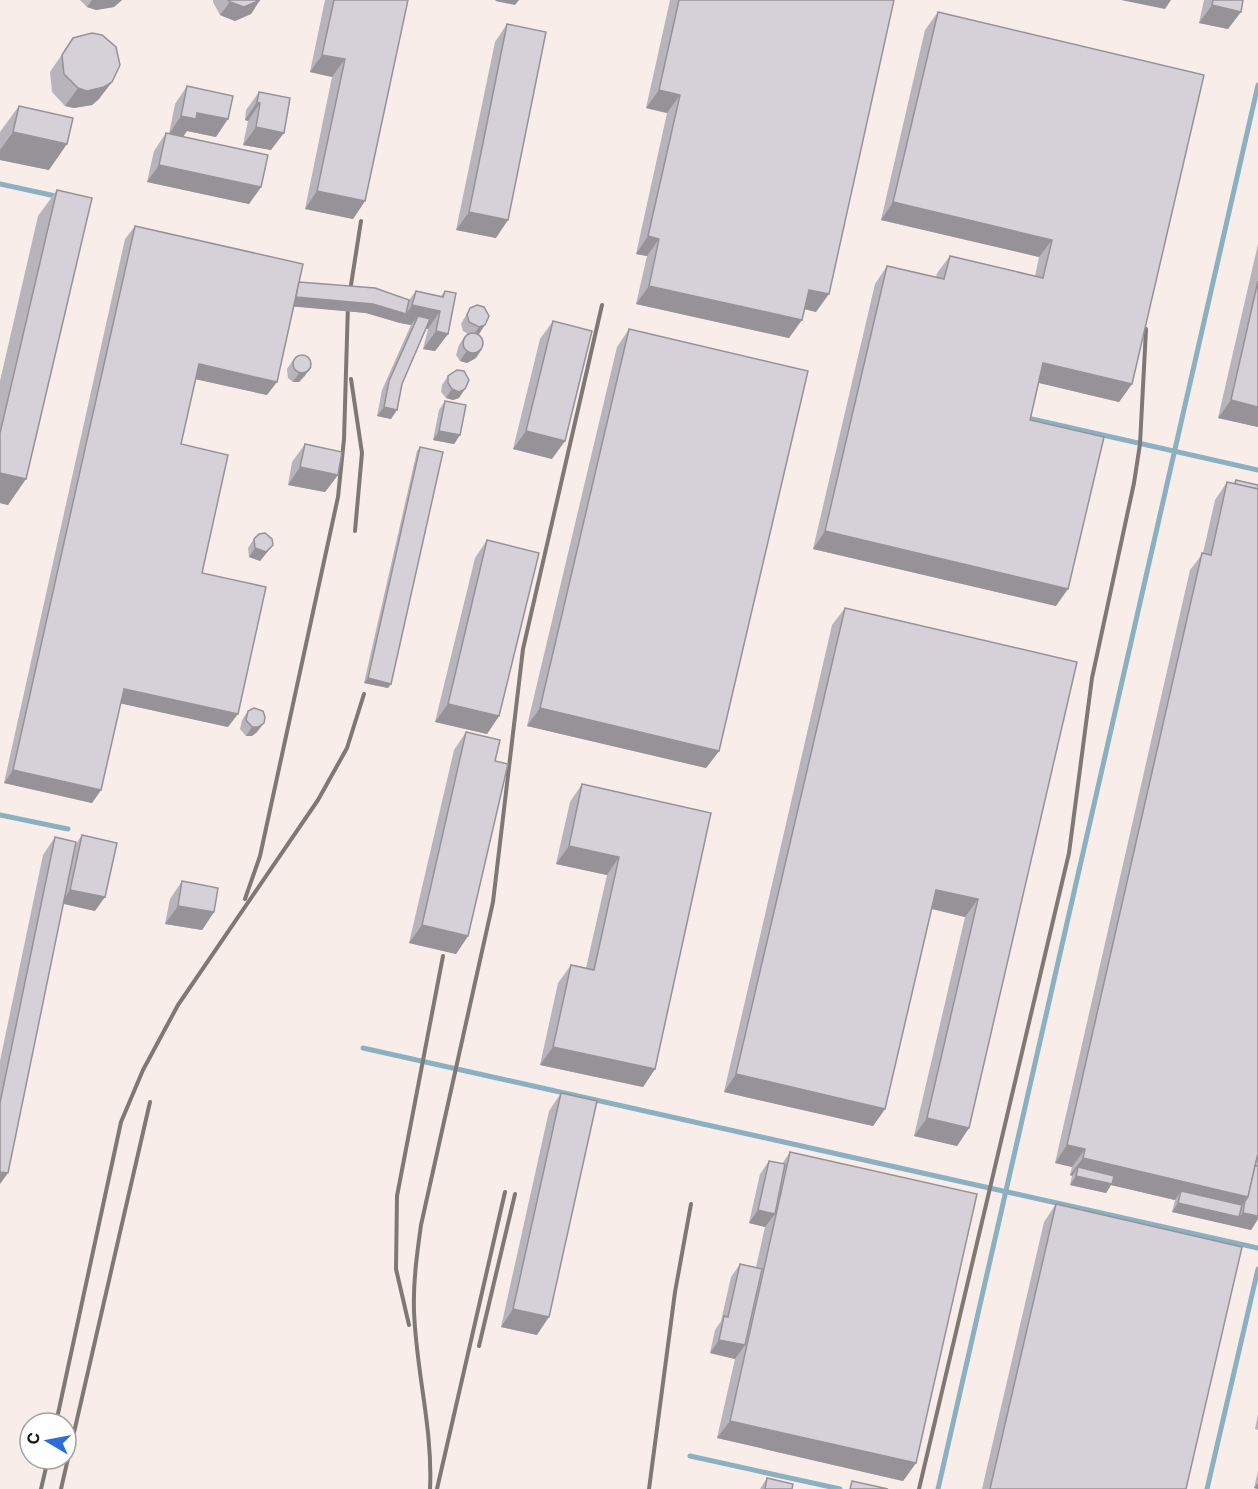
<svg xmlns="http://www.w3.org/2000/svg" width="1258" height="1489" viewBox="0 0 1258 1489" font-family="Inter,sans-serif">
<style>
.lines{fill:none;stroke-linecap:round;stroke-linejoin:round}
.service{stroke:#8bb0c2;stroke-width:5}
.rail{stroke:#7f7875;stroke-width:4}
.wall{fill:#b8b4bb}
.shaded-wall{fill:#969298}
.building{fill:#d6d1d9;stroke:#969298;stroke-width:1.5}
</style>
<rect width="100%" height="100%" fill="#f8ede9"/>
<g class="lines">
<g class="service">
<polyline points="0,184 60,197"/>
<polyline points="1023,417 1258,470"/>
<polyline points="0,815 68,829"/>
<polyline points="363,1048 1258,1248"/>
<polyline points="690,1456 840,1489"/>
<polyline points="938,1489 1258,85"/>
<polyline points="1207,1489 1258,1269"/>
</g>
<g class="rail">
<polyline points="351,379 362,453 355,531"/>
<polyline points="245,899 260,856 338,497 344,439 348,304 361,221"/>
<polyline points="409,1325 396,1269 397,1196 443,956"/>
<polyline points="479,1346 515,1194"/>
<polyline points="56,1423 121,1122 143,1070 178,1005 318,800 347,748 364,694"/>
<polyline points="41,1489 48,1459"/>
<polyline points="61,1489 150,1102"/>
<path d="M430,1489C433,1429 416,1371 414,1311C413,1282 417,1254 421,1225L493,902L523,649L602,305"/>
<polyline points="437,1489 505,1192"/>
<polyline points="649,1489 675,1292 691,1204"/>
<polyline points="919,1489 1069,853 1092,678 1134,483 1140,444 1146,329"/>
</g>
</g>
<g class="wall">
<polygon points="80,0 122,0 114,7 96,10 87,7"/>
<polygon points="213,0 260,0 251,14 235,21 220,15 213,2"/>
<polygon points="325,0 408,0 365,201 353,219 305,209 332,77 310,72"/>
<polygon points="670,0 894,0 816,312 804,309 789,338 636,304 647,256 636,254 667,113 646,108"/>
<polygon points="1204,0 1243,0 1228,29 1199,23"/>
<polygon points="938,12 1132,384 1119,402 1039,383 1030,420 1056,606 813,549 875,284 887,266 936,278 937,273 950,256 1035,276 1039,257 881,220 925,30"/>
<polygon points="507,24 496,238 456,230 495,42"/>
<polygon points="73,38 99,99 92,105 74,108 65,106 52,92 50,72"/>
<polygon points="187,86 216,137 187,131 169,134 175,104"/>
<polygon points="259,92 271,150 243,145 248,121 245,120 246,110"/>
<polygon points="19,106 49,170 0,160 0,132"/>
<polygon points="166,133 261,187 249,204 147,182 154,151"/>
<polygon points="57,190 8,505 0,503 0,381 38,216"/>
<polygon points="135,226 299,282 409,300 416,291 441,296 445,291 448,334 435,351 423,349 428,329 426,328 402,384 391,419 377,416 382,390 411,325 400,323 366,313 293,306 267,395 196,379 181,444 202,573 228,727 120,703 101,790 92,803 4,783 125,239"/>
<polygon points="1258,244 1258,427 1218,418"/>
<polygon points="477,305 479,334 478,334 476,358 467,363 460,361 456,355 459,345 465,336 468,334 463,331 461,324 470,308"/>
<polygon points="553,321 552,459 513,449 540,339"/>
<polygon points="629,329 719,751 706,768 527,726 617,347"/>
<polygon points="293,360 306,375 299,382 293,382 288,378 287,369"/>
<polygon points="448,376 459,398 453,400 446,398 441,392 442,385"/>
<polygon points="445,401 460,435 454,444 433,440 439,410"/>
<polygon points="305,444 338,475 325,492 288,485 292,462"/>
<polygon points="420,447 391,684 388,688 364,683 417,451"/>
<polygon points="1236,480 1258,485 1258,1219 1251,1230 1172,1212 1175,1200 1111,1185 1106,1193 1070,1185 1072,1176 1070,1175 1072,1167 1055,1163 1190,570 1203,553 1215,500 1227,482 1233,484"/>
<polygon points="254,539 273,545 260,561 249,557 248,548"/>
<polygon points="487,540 499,716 487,734 435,722 475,558"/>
<polygon points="845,608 1077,662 969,1128 957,1146 914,1136 965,917 932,909 885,1109 873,1126 724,1092 832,625"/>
<polygon points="248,711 257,732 252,736 246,736 240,729 242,720"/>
<polygon points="466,732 495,761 468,936 456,954 409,943 454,750"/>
<polygon points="582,784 711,813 655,1069 643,1087 540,1065 558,983 571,965 586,968 607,875 556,864 570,802"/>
<polygon points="82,835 95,911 63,904 0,1184 0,1061 43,855 55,837 76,844"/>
<polygon points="182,881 214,912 202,930 165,924 170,899"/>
<polygon points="561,1093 537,1335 501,1327 549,1111"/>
<polygon points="790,1152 916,1463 903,1481 717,1438 735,1359 710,1353 715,1330 721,1321 731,1277 740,1264 756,1267 765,1227 749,1223 760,1174 769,1161 782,1164"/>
<polygon points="1056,1204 1186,1489 982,1489 1044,1222"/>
<polygon points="1258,1414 1258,1430 1255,1429"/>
<polygon points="1258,1471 1258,1489 1254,1488"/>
<polygon points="767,1478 792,1489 760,1489"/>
</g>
<g class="shaded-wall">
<polygon points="92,0 122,0 114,7 96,10 87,7"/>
<polygon points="260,0 251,14 235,21 220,15 230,2"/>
<polygon points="496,0 519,0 515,5 495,1"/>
<polygon points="1121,0 1171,0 1165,9"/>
<polygon points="1212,5 1241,12 1228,29 1199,23"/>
<polygon points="322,55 345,59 332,77 310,72"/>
<polygon points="112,82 99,99 92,105 74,108 65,106 78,88"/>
<polygon points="659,90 680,95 667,113 646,108"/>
<polygon points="257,102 260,103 248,121 245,120"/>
<polygon points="197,113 228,119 216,137 187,131 183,137 169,134 181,116"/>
<polygon points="256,127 284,133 271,150 243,145"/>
<polygon points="13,132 67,144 49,170 0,160 0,150"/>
<polygon points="159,165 261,187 249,204 147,182"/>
<polygon points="317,191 365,201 353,219 305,209"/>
<polygon points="893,202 1052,240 1039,257 881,220"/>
<polygon points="469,212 508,220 496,238 456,230"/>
<polygon points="648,236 659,239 647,256 636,254"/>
<polygon points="649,286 802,320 789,338 636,304"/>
<polygon points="809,290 829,294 816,312 796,307"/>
<polygon points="293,297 373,304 406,314 400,323 366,313 287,306"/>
<polygon points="412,305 440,311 428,329 413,326 418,316 411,325 400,323"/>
<polygon points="485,325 479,334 473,336 479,327"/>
<polygon points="436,331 448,334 435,351 423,349"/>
<polygon points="482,349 476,358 467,363 460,361 466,352"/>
<polygon points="1043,363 1132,384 1119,402 1031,381"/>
<polygon points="199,364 277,382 267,395 190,378"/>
<polygon points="312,367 299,382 293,382 299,373"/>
<polygon points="452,389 465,389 459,398 453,400 446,398"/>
<polygon points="1231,400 1258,407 1258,427 1218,418"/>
<polygon points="384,407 397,410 391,419 377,416"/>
<polygon points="439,431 460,435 454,444 433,440"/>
<polygon points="526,431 565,441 552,459 513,449"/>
<polygon points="300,467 338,475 325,492 288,485"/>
<polygon points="0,473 26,479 8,505 0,503"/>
<polygon points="825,531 1068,589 1056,606 813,549"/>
<polygon points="273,545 260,561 249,557 255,548"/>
<polygon points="368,678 391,684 388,688 364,683"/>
<polygon points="124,689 238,714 228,727 114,702"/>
<polygon points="448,704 499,716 487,734 435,722"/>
<polygon points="540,708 719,751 706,768 527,726"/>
<polygon points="264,723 257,732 252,736 246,736 252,727"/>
<polygon points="13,770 101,790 92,803 4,783"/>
<polygon points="569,846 619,857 607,875 556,864"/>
<polygon points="70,890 105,897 95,911 61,903"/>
<polygon points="936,890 978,899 965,917 924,907"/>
<polygon points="178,906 214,912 202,930 165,924"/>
<polygon points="422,925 468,936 456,954 409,943"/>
<polygon points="553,1047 655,1069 643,1087 540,1065"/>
<polygon points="736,1074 885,1109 873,1126 724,1092"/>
<polygon points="927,1118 969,1128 957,1146 914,1136"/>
<polygon points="1067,1145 1085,1149 1072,1167 1055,1163"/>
<polygon points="1083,1158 1248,1197 1236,1214 1181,1191 1175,1200 1111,1185 1106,1193 1070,1185 1076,1176 1078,1167 1072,1176 1070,1175"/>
<polygon points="0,1172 8,1173 0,1184"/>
<polygon points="1178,1203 1239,1217 1243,1213 1258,1216 1258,1219 1251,1230 1172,1212"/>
<polygon points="758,1210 775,1214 765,1227 749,1223"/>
<polygon points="513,1309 549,1317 537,1335 501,1327"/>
<polygon points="719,1340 745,1345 735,1359 710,1353"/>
<polygon points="730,1421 916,1463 903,1481 717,1438"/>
<polygon points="1258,1483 1258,1489 1254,1488"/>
</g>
<g class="building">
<polygon points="228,0 260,0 244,7 230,2"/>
<polygon points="334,0 408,0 365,201 317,191 345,59 322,55"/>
<polygon points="679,0 894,0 829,294 809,290 802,320 649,286 659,239 648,236 680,95 659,90"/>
<polygon points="1213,0 1243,0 1241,12 1212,5"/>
<polygon points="938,12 1204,75 1132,384 1043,363 1030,420 1104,437 1068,589 825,531 887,266 944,279 950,256 1043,278 1052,240 893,202"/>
<polygon points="507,24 546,32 508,220 469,212"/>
<polygon points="92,33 102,35 116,47 120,65 112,82 104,87 87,91 78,88 64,74 62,55 73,38"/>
<polygon points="187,86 233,96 228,119 197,113 196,119 181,116"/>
<polygon points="259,92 290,98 284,133 256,127 260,103 257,102"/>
<polygon points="19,106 73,118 67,144 13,132"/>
<polygon points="166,133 268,155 261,187 159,165"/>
<polygon points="57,190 92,198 26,479 0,473 0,433"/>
<polygon points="135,226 303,264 277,382 199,364 181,444 228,455 202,573 266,587 238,714 124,689 101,790 13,770"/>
<polygon points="1258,281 1258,407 1231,400"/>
<polygon points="299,282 375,288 409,300 406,314 373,304 296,297"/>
<polygon points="416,291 443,297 445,291 456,293 448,334 436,331 440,311 412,305"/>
<polygon points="477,305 484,307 489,316 485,325 479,327 469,322 467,315 470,308"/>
<polygon points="418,316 430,319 402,384 397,410 384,407 389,381"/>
<polygon points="553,321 592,331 565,441 526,431"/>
<polygon points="629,329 808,371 719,751 540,708"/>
<circle cx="473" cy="343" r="10"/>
<circle cx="302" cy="364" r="9"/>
<polygon points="457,370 464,371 469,380 465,389 459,392 452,389 448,383 448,376"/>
<polygon points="445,401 466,405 460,435 439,431"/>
<polygon points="305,444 342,452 338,475 300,467"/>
<polygon points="420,447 443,452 391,684 368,678"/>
<polygon points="1236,480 1258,485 1258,489 1235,484"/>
<polygon points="1227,482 1258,489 1258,1154 1248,1197 1083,1158 1085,1149 1067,1145 1202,553 1211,555"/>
<polygon points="265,533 272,539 273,545 266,552 255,548 254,539 259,534"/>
<polygon points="487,540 539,553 499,716 448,704"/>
<polygon points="845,608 1077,662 969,1128 927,1118 978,899 936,890 885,1109 736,1074"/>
<polygon points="254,708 263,711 265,717 264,723 258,727 252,727 246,720 248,711"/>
<polygon points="466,732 500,740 495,761 508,764 468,936 422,925"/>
<polygon points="582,784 711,813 655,1069 553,1047 571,965 594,970 619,857 569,846"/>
<polygon points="82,835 117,843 105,897 70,890"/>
<polygon points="55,837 76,842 8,1173 0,1172 0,1103"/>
<polygon points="182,881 218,888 214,912 178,906"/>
<polygon points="561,1093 597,1101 549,1317 513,1309"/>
<polygon points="790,1152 977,1194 916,1463 730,1421"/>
<polygon points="1258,1154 1258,1166 1255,1166"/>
<polygon points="769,1161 785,1164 775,1214 758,1210"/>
<polygon points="1255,1166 1258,1166 1258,1216 1243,1213 1245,1201 1248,1197"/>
<polygon points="1078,1167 1114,1176 1112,1184 1076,1176"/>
<polygon points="1181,1191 1242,1205 1239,1217 1178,1203"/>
<polygon points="1056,1204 1242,1247 1186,1489 990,1489"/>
<polygon points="740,1264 762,1269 745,1345 719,1340 724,1316 728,1317"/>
<polygon points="767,1478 793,1484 792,1489 765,1489"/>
<polygon points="852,1481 888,1489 850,1489"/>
</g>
<g transform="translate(48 1441) rotate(280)"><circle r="28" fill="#ffffff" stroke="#a3a2a1" stroke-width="1.5"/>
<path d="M0-4.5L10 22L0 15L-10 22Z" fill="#2c6dda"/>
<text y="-9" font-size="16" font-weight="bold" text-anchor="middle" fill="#1a1615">С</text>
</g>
</svg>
